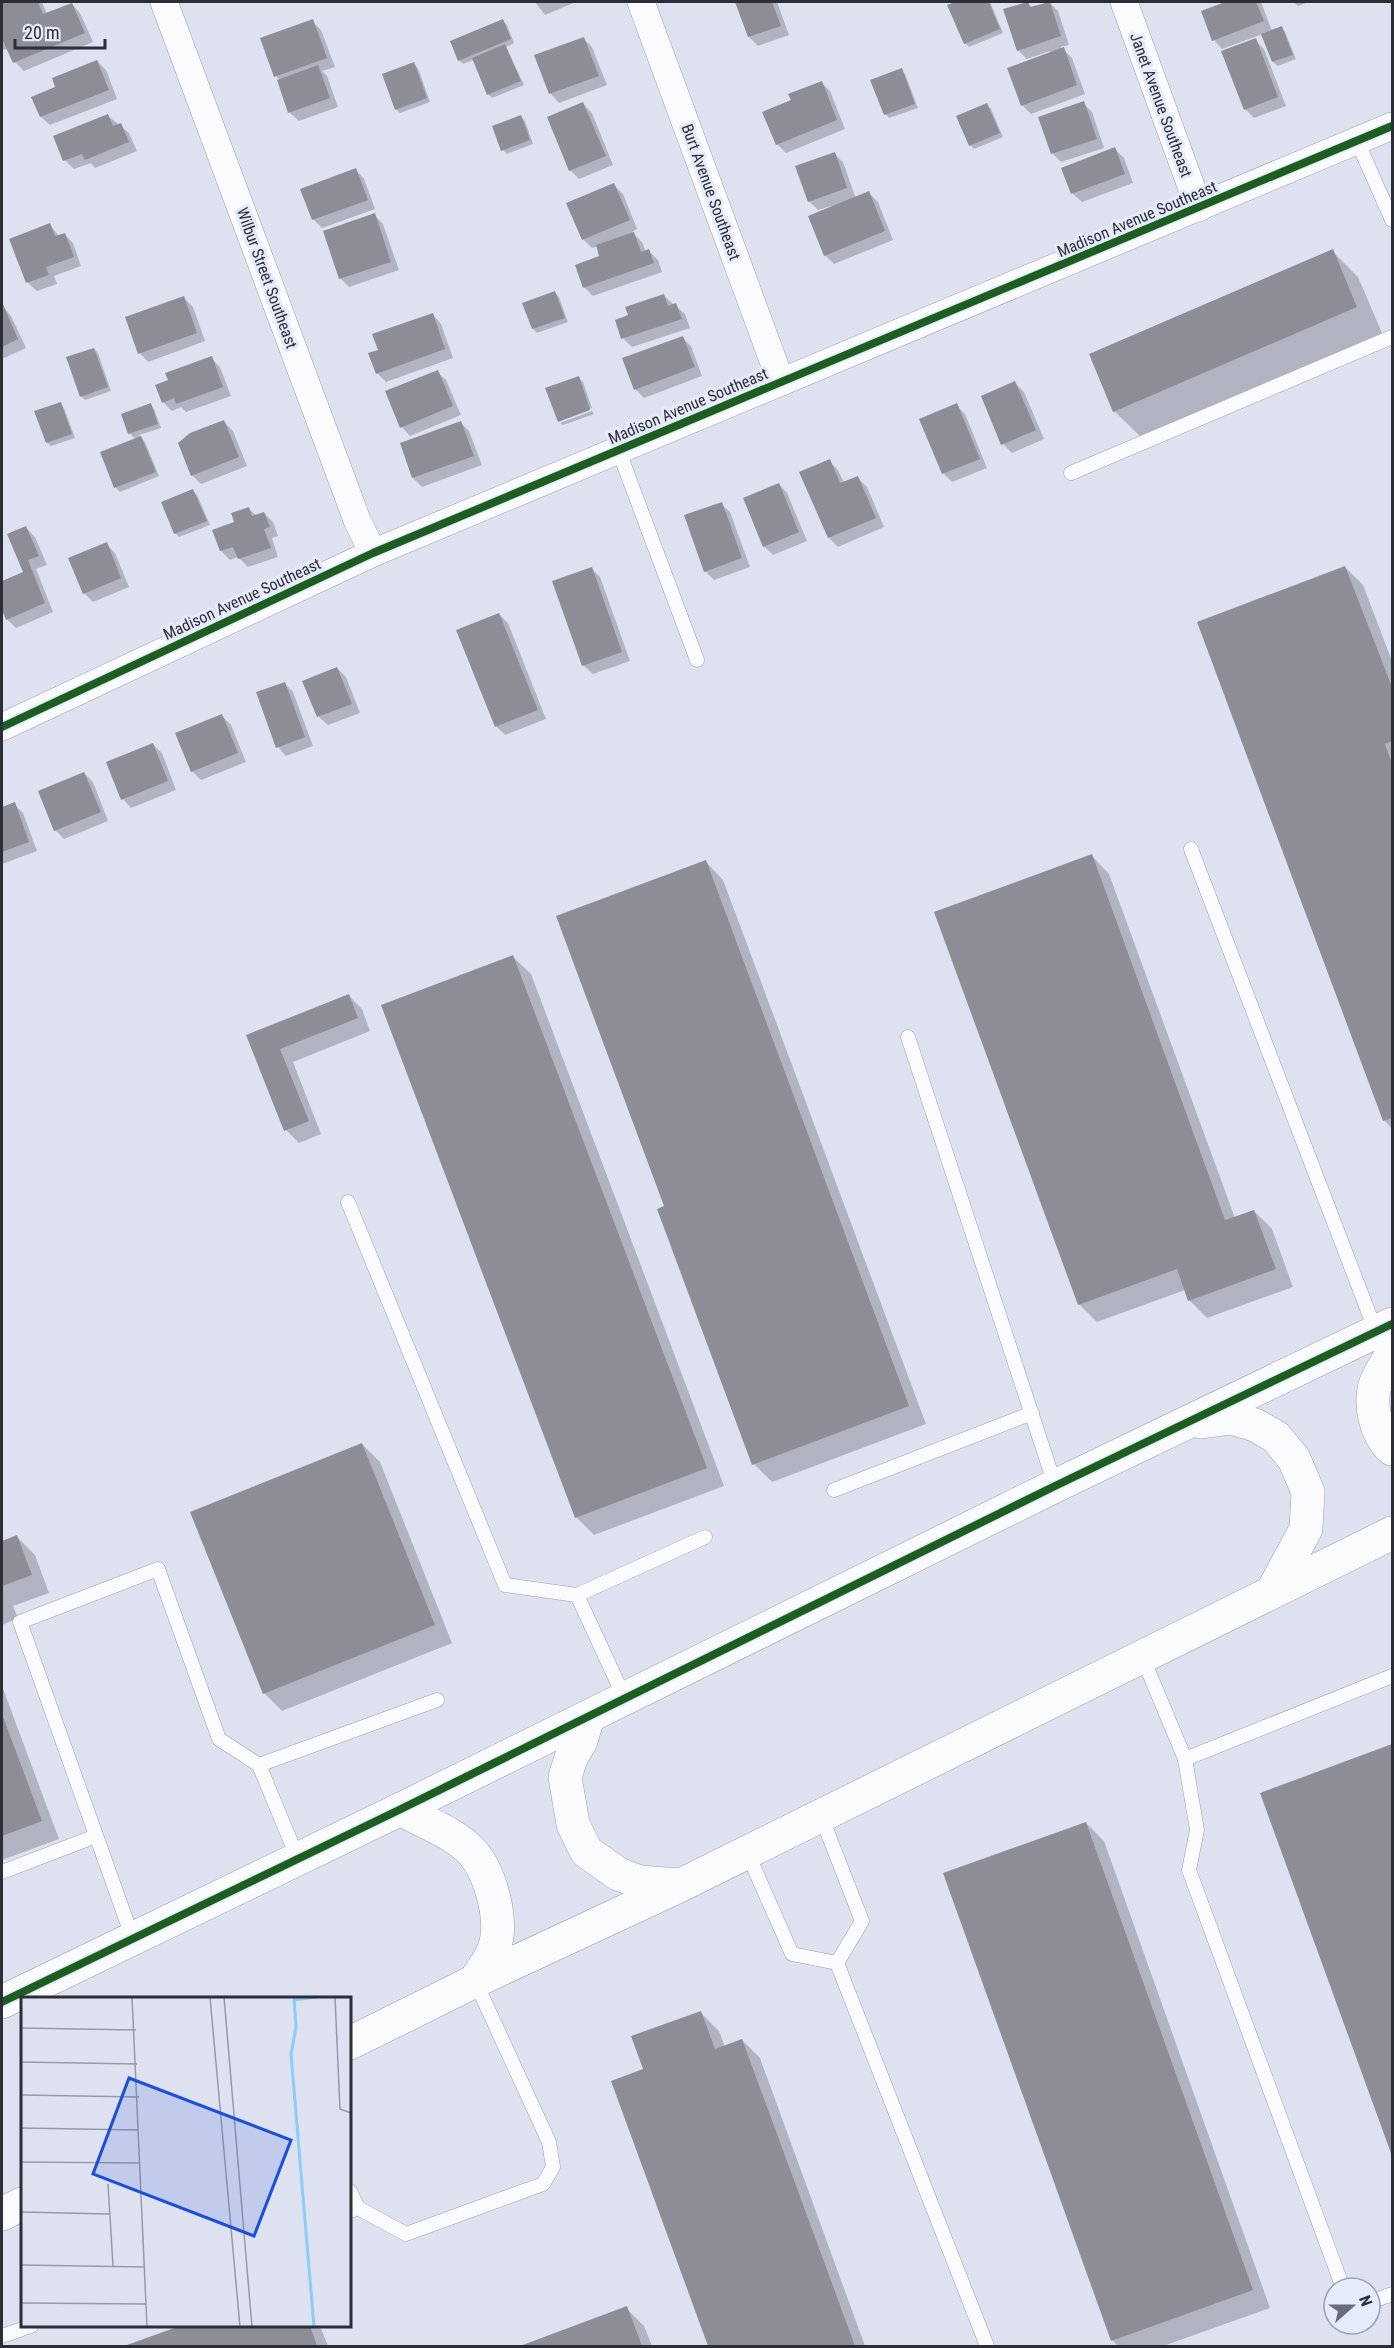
<svg xmlns="http://www.w3.org/2000/svg" width="1394" height="2348" viewBox="0 0 1394 2348" font-family="'Roboto Condensed',sans-serif">
<style>
.shadow{fill:#0003}
.building{fill:#8c8d97}
.lines{fill:none;stroke-linecap:round;stroke-linejoin:round}
.service-casing{stroke:#9c9faa;stroke-width:15}
.minor-casing{stroke:#9c9faa;stroke-width:28}
.tertiary-casing{stroke:#9c9faa;stroke-width:34}
.service{stroke:#fafbfd;stroke-width:14}
.minor{stroke:#fafbfd;stroke-width:27}
.tertiary{stroke:#fafbfd;stroke-width:33}
.cycleway-casing{stroke:#e6ebfb;stroke-width:11}
.cycleway{stroke:#1b5e20;stroke-width:8}
.labels{text-anchor:middle;dominant-baseline:central;stroke-width:6;stroke-linejoin:round;paint-order:stroke}
.street-label{font-size:16px;fill:#2b2d37;stroke:#e6ebfb}
.inset-river{fill:none;stroke:#89cdf8;stroke-width:3}
.inset-road{fill:none;stroke:#969aa6;stroke-width:1.5}
.view{fill:#1d4ed8;fill-opacity:0.15;stroke:#1d4ed8;stroke-width:3}
.inset-edge{fill:none;stroke:#2b2d37;stroke-width:3}
</style>
<rect width="100%" height="100%" fill="#dee2f0"/>
<g class="shadow">
<polygon points="2,2 42,2 47,14 72,4 80,13 93,42 24,71 15,62 9,48 4,50 2,48"/>
<polygon points="535,2 576,2 545,15"/>
<polygon points="736,2 777,2 789,35 758,46 749,37"/>
<polygon points="959,2 990,2 1003,33 969,47 965,43 949,6"/>
<polygon points="1049,2 1058,11 1069,45 1061,47 1072,58 1085,94 1031,114 1022,105 1051,54 1050,51 1027,59 1018,50 1028,3 1032,8"/>
<polygon points="1229,2 1261,2 1272,31 1281,28 1285,32 1296,59 1278,66 1273,62 1263,34 1222,49 1214,40 1203,12"/>
<polygon points="1293,2 1309,2 1298,6"/>
<polygon points="312,21 321,30 335,67 322,71 327,76 338,107 299,121 290,113 280,80 276,76"/>
<polygon points="503,21 507,25 514,43 506,47 524,85 492,98 488,94 474,60 463,64 459,60"/>
<polygon points="583,38 592,47 607,85 559,103 551,94 536,56"/>
<polygon points="1255,40 1264,49 1286,106 1254,118 1245,109"/>
<polygon points="97,61 106,70 117,99 50,125 41,117 57,88"/>
<polygon points="414,64 418,68 430,102 400,113 396,109"/>
<polygon points="901,70 905,74 918,108 889,118 885,114"/>
<polygon points="821,82 830,91 845,129 786,153 777,144"/>
<polygon points="1083,103 1092,112 1104,148 1061,162 1052,153"/>
<polygon points="583,104 592,113 613,165 579,179 570,170 549,118"/>
<polygon points="987,105 991,109 1003,137 974,149 970,145"/>
<polygon points="108,116 129,133 137,151 95,168 91,163 74,169 65,160 55,137"/>
<polygon points="521,117 525,121 533,144 507,154 503,150"/>
<polygon points="1115,149 1124,158 1133,183 1082,202 1073,194 1063,169"/>
<polygon points="834,154 843,162 856,199 869,193 878,202 893,240 834,264 825,255 831,206 818,210 809,201"/>
<polygon points="356,170 364,179 375,209 322,228 313,219"/>
<polygon points="614,185 623,194 637,229 632,232 642,242 646,252 649,251 658,260 662,272 593,296 584,287 601,257 598,246 592,248 583,239"/>
<polygon points="374,215 383,224 399,270 349,287 340,278"/>
<polygon points="50,225 59,236 64,234 73,243 81,266 54,276 57,284 37,291 28,283 11,239"/>
<polygon points="1332,251 1358,277 1382,333 1140,436 1114,411"/>
<polygon points="555,293 559,297 568,322 537,333 533,329"/>
<polygon points="664,296 685,314 690,328 632,347 623,338 617,321 630,316"/>
<polygon points="184,298 193,307 205,341 148,362 140,353"/>
<polygon points="3,307 11,316 26,348 2,359"/>
<polygon points="433,315 441,324 453,358 386,382 377,373 380,351"/>
<polygon points="682,338 691,346 702,376 644,398 635,389"/>
<polygon points="94,349 98,353 111,391 85,400 81,396"/>
<polygon points="211,358 220,367 231,396 186,412 181,407 172,411 163,402"/>
<polygon points="437,372 446,380 461,415 410,436 402,427"/>
<polygon points="578,378 583,382 592,408 559,420"/>
<polygon points="1015,383 1024,392 1044,439 1012,453 1003,444"/>
<polygon points="60,404 64,408 75,438 51,446 47,442"/>
<polygon points="150,405 154,409 161,428 139,435 145,442 159,476 120,492 116,488 102,453 136,439 129,433"/>
<polygon points="956,405 965,414 987,468 952,482 943,473"/>
<polygon points="592,411 594,414 563,425 560,423"/>
<polygon points="224,422 233,431 247,466 201,484 192,475"/>
<polygon points="460,422 469,431 482,465 422,487 413,478 401,444"/>
<polygon points="829,461 838,470 844,483 858,478 867,487 884,527 838,547 829,538"/>
<polygon points="779,484 787,493 807,541 773,555 764,546"/>
<polygon points="193,491 197,495 210,525 179,537 175,533"/>
<polygon points="721,504 730,512 750,567 714,580 705,571"/>
<polygon points="249,509 257,516 264,513 273,522 278,536 272,538 278,557 248,567 238,557 230,560 221,551 214,531 236,523"/>
<polygon points="26,528 35,537 47,565 36,569 53,612 16,628 7,619 2,606 2,582 25,573"/>
<polygon points="106,544 115,553 129,587 93,602 84,593"/>
<polygon points="1345,567 1363,585 1392,661 1392,1129 1384,1120"/>
<polygon points="591,568 600,577 630,661 593,674 584,666 554,582"/>
<polygon points="499,614 508,623 546,719 505,735 496,726"/>
<polygon points="337,668 346,677 360,713 328,725 319,717 304,682"/>
<polygon points="284,683 293,692 313,746 286,756 278,747"/>
<polygon points="222,716 231,725 246,762 201,780 192,771"/>
<polygon points="153,745 162,753 176,790 131,808 123,799"/>
<polygon points="84,773 93,782 108,821 64,839 55,830"/>
<polygon points="14,804 23,813 37,851 2,864 2,809"/>
<polygon points="1092,856 1109,874 1235,1218 1254,1211 1272,1229 1293,1287 1207,1318 1189,1300 1185,1290 1097,1322 1079,1304"/>
<polygon points="706,862 723,880 926,1424 772,1482 754,1464 666,1207"/>
<polygon points="513,957 531,974 724,1486 594,1535 576,1517"/>
<polygon points="349,996 362,1009 370,1031 293,1062 321,1134 299,1143 286,1130 248,1036"/>
<polygon points="362,1444 380,1462 452,1643 282,1711 264,1693"/>
<polygon points="17,1537 35,1555 49,1593 13,1606 18,1618 2,1625 2,1543"/>
<polygon points="2,1686 59,1839 2,1860"/>
<polygon points="1392,1746 1392,2152 1261,1794"/>
<polygon points="1086,1823 1104,1841 1270,2308 1163,2346 1118,2346 1112,2340"/>
<polygon points="701,2013 719,2031 725,2047 742,2040 760,2058 865,2346 709,2346 613,2082 645,2070"/>
<polygon points="626,2308 644,2326 652,2346 524,2346"/>
<polygon points="184,2326 320,2326 328,2346 128,2346"/>
</g>
<g class="building">
<polygon points="2,2 38,2 43,14 72,3 85,33 13,63 2,39"/>
<polygon points="735,2 772,2 781,26 748,37"/>
<polygon points="955,2 989,2 1000,29 964,44 947,5"/>
<polygon points="1028,2 1030,7 1050,2 1061,36 1017,51 1003,9"/>
<polygon points="1225,2 1256,2 1264,21 1212,41 1201,11"/>
<polygon points="313,19 327,58 274,77 260,38"/>
<polygon points="503,19 511,39 458,61 450,41"/>
<polygon points="1282,26 1293,55 1272,62 1261,34"/>
<polygon points="584,37 599,76 549,94 534,55"/>
<polygon points="1256,38 1278,97 1244,110 1221,51"/>
<polygon points="505,44 521,81 487,95 472,58"/>
<polygon points="1064,47 1077,85 1021,106 1007,68"/>
<polygon points="97,60 109,90 40,117 31,97 55,87 52,78"/>
<polygon points="414,62 427,98 395,110 382,74"/>
<polygon points="318,65 330,98 288,113 277,80"/>
<polygon points="902,68 915,104 884,115 870,80"/>
<polygon points="822,81 837,120 776,145 762,112 791,100 788,94"/>
<polygon points="1084,101 1097,139 1051,154 1038,117"/>
<polygon points="583,102 606,156 569,171 547,117"/>
<polygon points="987,103 1000,133 969,146 956,116"/>
<polygon points="108,114 113,126 121,123 129,142 85,160 82,154 63,161 53,136"/>
<polygon points="521,115 530,140 501,151 492,126"/>
<polygon points="1115,147 1125,174 1071,194 1061,168"/>
<polygon points="835,152 847,188 808,202 795,166"/>
<polygon points="356,168 368,200 312,220 300,189"/>
<polygon points="614,183 630,220 582,240 566,203"/>
<polygon points="869,191 885,231 824,256 808,216"/>
<polygon points="375,213 391,262 339,279 323,231"/>
<polygon points="50,223 55,236 65,233 74,257 46,267 49,275 26,283 9,239"/>
<polygon points="634,232 641,252 649,249 654,263 583,288 575,265 599,256 596,245"/>
<polygon points="1333,249 1357,307 1113,412 1089,354"/>
<polygon points="555,291 565,318 532,329 522,303"/>
<polygon points="664,294 668,306 676,303 682,319 621,339 615,320 628,315 625,307"/>
<polygon points="184,296 197,333 138,354 125,317"/>
<polygon points="2,302 18,339 2,347"/>
<polygon points="433,313 445,349 376,374 368,353 378,350 372,334"/>
<polygon points="683,336 695,367 634,390 622,358"/>
<polygon points="94,348 108,387 80,397 66,357"/>
<polygon points="212,356 223,387 176,404 174,398 162,403 155,385 168,380 165,373"/>
<polygon points="438,370 453,406 400,428 385,391"/>
<polygon points="579,376 590,410 558,422 545,388"/>
<polygon points="1015,381 1036,430 1001,445 981,396"/>
<polygon points="61,402 72,434 46,443 34,411"/>
<polygon points="151,403 158,424 128,434 121,414"/>
<polygon points="957,403 980,459 942,474 919,419"/>
<polygon points="224,420 239,457 191,476 178,443 190,433"/>
<polygon points="461,421 474,456 412,478 400,443"/>
<polygon points="141,436 156,472 114,488 100,452"/>
<polygon points="830,459 840,483 858,476 876,518 828,538 799,472"/>
<polygon points="779,483 799,532 763,547 743,498"/>
<polygon points="193,489 207,521 174,534 161,502"/>
<polygon points="722,502 742,558 704,572 684,515"/>
<polygon points="249,507 252,516 264,512 270,527 264,529 271,548 238,559 233,547 220,551 212,530 234,522 231,513"/>
<polygon points="26,526 39,556 28,560 45,603 6,620 2,610 2,581 23,572 7,534"/>
<polygon points="107,542 121,578 83,594 68,558"/>
<polygon points="1345,566 1392,687 1392,741 1385,744 1392,764 1392,1118 1383,1121 1197,622"/>
<polygon points="592,567 622,652 582,666 552,581"/>
<polygon points="499,613 538,710 495,727 456,630"/>
<polygon points="337,667 352,704 317,717 302,681"/>
<polygon points="285,682 305,737 276,748 256,692"/>
<polygon points="222,714 238,753 191,772 175,733"/>
<polygon points="153,743 168,781 121,800 106,762"/>
<polygon points="84,772 101,812 54,831 38,791"/>
<polygon points="15,802 29,842 2,852 2,807"/>
<polygon points="1092,854 1225,1220 1254,1210 1276,1269 1188,1301 1177,1269 1078,1305 934,912"/>
<polygon points="706,860 909,1406 752,1465 657,1209 664,1206 556,916"/>
<polygon points="513,955 707,1468 575,1518 381,1005"/>
<polygon points="349,994 358,1018 280,1049 309,1121 284,1131 246,1035"/>
<polygon points="362,1443 435,1625 263,1694 190,1512"/>
<polygon points="17,1535 32,1575 2,1586 2,1541"/>
<polygon points="2,1714 42,1821 2,1836"/>
<polygon points="1392,1744 1392,2156 1260,1793"/>
<polygon points="1086,1822 1253,2290 1111,2341 943,1873"/>
<polygon points="701,2011 715,2049 742,2039 855,2346 708,2346 611,2081 643,2069 631,2036"/>
<polygon points="627,2306 642,2346 520,2346"/>
<polygon points="180,2326 310,2326 317,2346 124,2346"/>
</g>
<g class="lines">
<g class="service-casing">
<g id="service">
<polyline points="1357,141 1392,220"/>
<polyline points="618,449 697,660"/>
<polyline points="1071,473 1392,337"/>
<polyline points="1191,849 1376,1332"/>
<polyline points="908,1037 1055,1485"/>
<polyline points="348,1202 505,1585 577,1595 625,1699"/>
<polyline points="834,1490 1032,1413"/>
<polyline points="577,1595 705,1537"/>
<polyline points="1142,1656 1185,1759 1197,1830 1189,1870 1343,2288"/>
<polyline points="1185,1759 1392,1676"/>
<polyline points="259,1765 437,1700"/>
<polyline points="747,1852 792,1954 837,1963 862,1921 821,1816"/>
<polyline points="2,1872 96,1836"/>
<polyline points="133,1939 20,1622 158,1569 219,1739 259,1765 298,1859"/>
<polyline points="837,1963 987,2346"/>
<polyline points="350,2191 358,2208"/>
<polyline points="350,2211 358,2208 406,2234 543,2184 553,2167 549,2142 475,1981"/>
<polyline points="1370,2302 1392,2294"/>
<polyline points="2,2336 31,2326"/>
</g>
</g>
<g class="minor-casing">
<g id="minor">
<polyline points="164,2 357,520 373,553"/>
<polyline points="641,2 781,382"/>
<polyline points="1124,2 1199,208"/>
<polyline points="2,727 373,553 1392,126"/>
</g>
</g>
<g class="tertiary-casing">
<g id="tertiary">
<path d="M1392,1353C1388,1361 1382,1369 1378,1378C1367,1400 1375,1433 1392,1449"/>
<polyline points="1201,1422 1231,1418 1255,1425 1276,1437 1294,1459 1308,1492 1306,1529 1273,1590"/>
<polyline points="588,1717 581,1741 571,1758 565,1777 573,1824 586,1851 618,1874 640,1882 679,1885"/>
<path d="M401,1809C424,1823 454,1832 472,1852C491,1873 504,1922 494,1949C490,1960 481,1971 475,1981"/>
<polyline points="2,2002 401,1809 1055,1486 1392,1324"/>
<polyline points="350,2043 475,1981 681,1885 1392,1533"/>
<polyline points="2,2214 22,2204"/>
</g>
</g>
<use href="#service" class="service"/>
<use href="#minor" class="minor"/>
<use href="#tertiary" class="tertiary"/>
<g class="cycleway-casing">
<g id="cycleway">
<polyline points="2,727 373,553 1392,126"/>
<polyline points="2,2002 401,1809 1055,1486 1392,1324"/>
</g>
</g>
<use href="#cycleway" class="cycleway"/>
</g>
<g class="labels">
<g class="street-label">
<text transform="translate(1161 105) rotate(70)">Janet Avenue Southeast</text>
<text transform="translate(711 192) rotate(70)">Burt Avenue Southeast</text>
<text transform="translate(1137 219) rotate(-23)">Madison Avenue Southeast</text>
<text transform="translate(267 278) rotate(70)">Wilbur Street Southeast</text>
<text transform="translate(688 406) rotate(-23)">Madison Avenue Southeast</text>
<text transform="translate(242 599) rotate(-25)">Madison Avenue Southeast</text>
</g>
</g>
<g transform="translate(21 1997)">
<rect width="330" height="330" fill="#dee2f0"/>
<path class="inset-river" d="M273,0L275,30L270,57L293,330M273,3L296,0"/>
<path class="inset-road" d="M111,0L126,330M189,0L219,330M203,0L231,330M314,0L319,112L330,116M0,31L115,33M0,65L116,67M0,98L118,100M0,131L118,133M0,165L119,166M87,187L92,269M0,215L88,217M0,268L124,270M0,306L125,307"/>
<path class="view" d="M108,81L270,143L233,239L72,177Z"/>
<rect width="330" height="330" class="inset-edge"/>
</g>
<rect width="1394" height="2348" fill="none" stroke="#2b2d37" stroke-width="6"/>
<g transform="translate(1352 2306) rotate(69)"><circle r="28" fill="#e6ebfb" stroke="#9b9fad" stroke-width="1.5"/>
<path d="M0-4.5L10 22L0 15L-10 22Z" fill="#6a6c78"/>
<text y="-9" font-size="16" font-weight="bold" text-anchor="middle" fill="#2b2d37">N</text>
</g>
<path d="M15 39v9h90v-9" fill="none" stroke="#2b2d37" stroke-width="3"/>
<text x="24" y="39" font-size="18" fill="#2b2d37" stroke="#e6ebfb" stroke-width="4.5" paint-order="stroke">20 m</text>
</svg>
